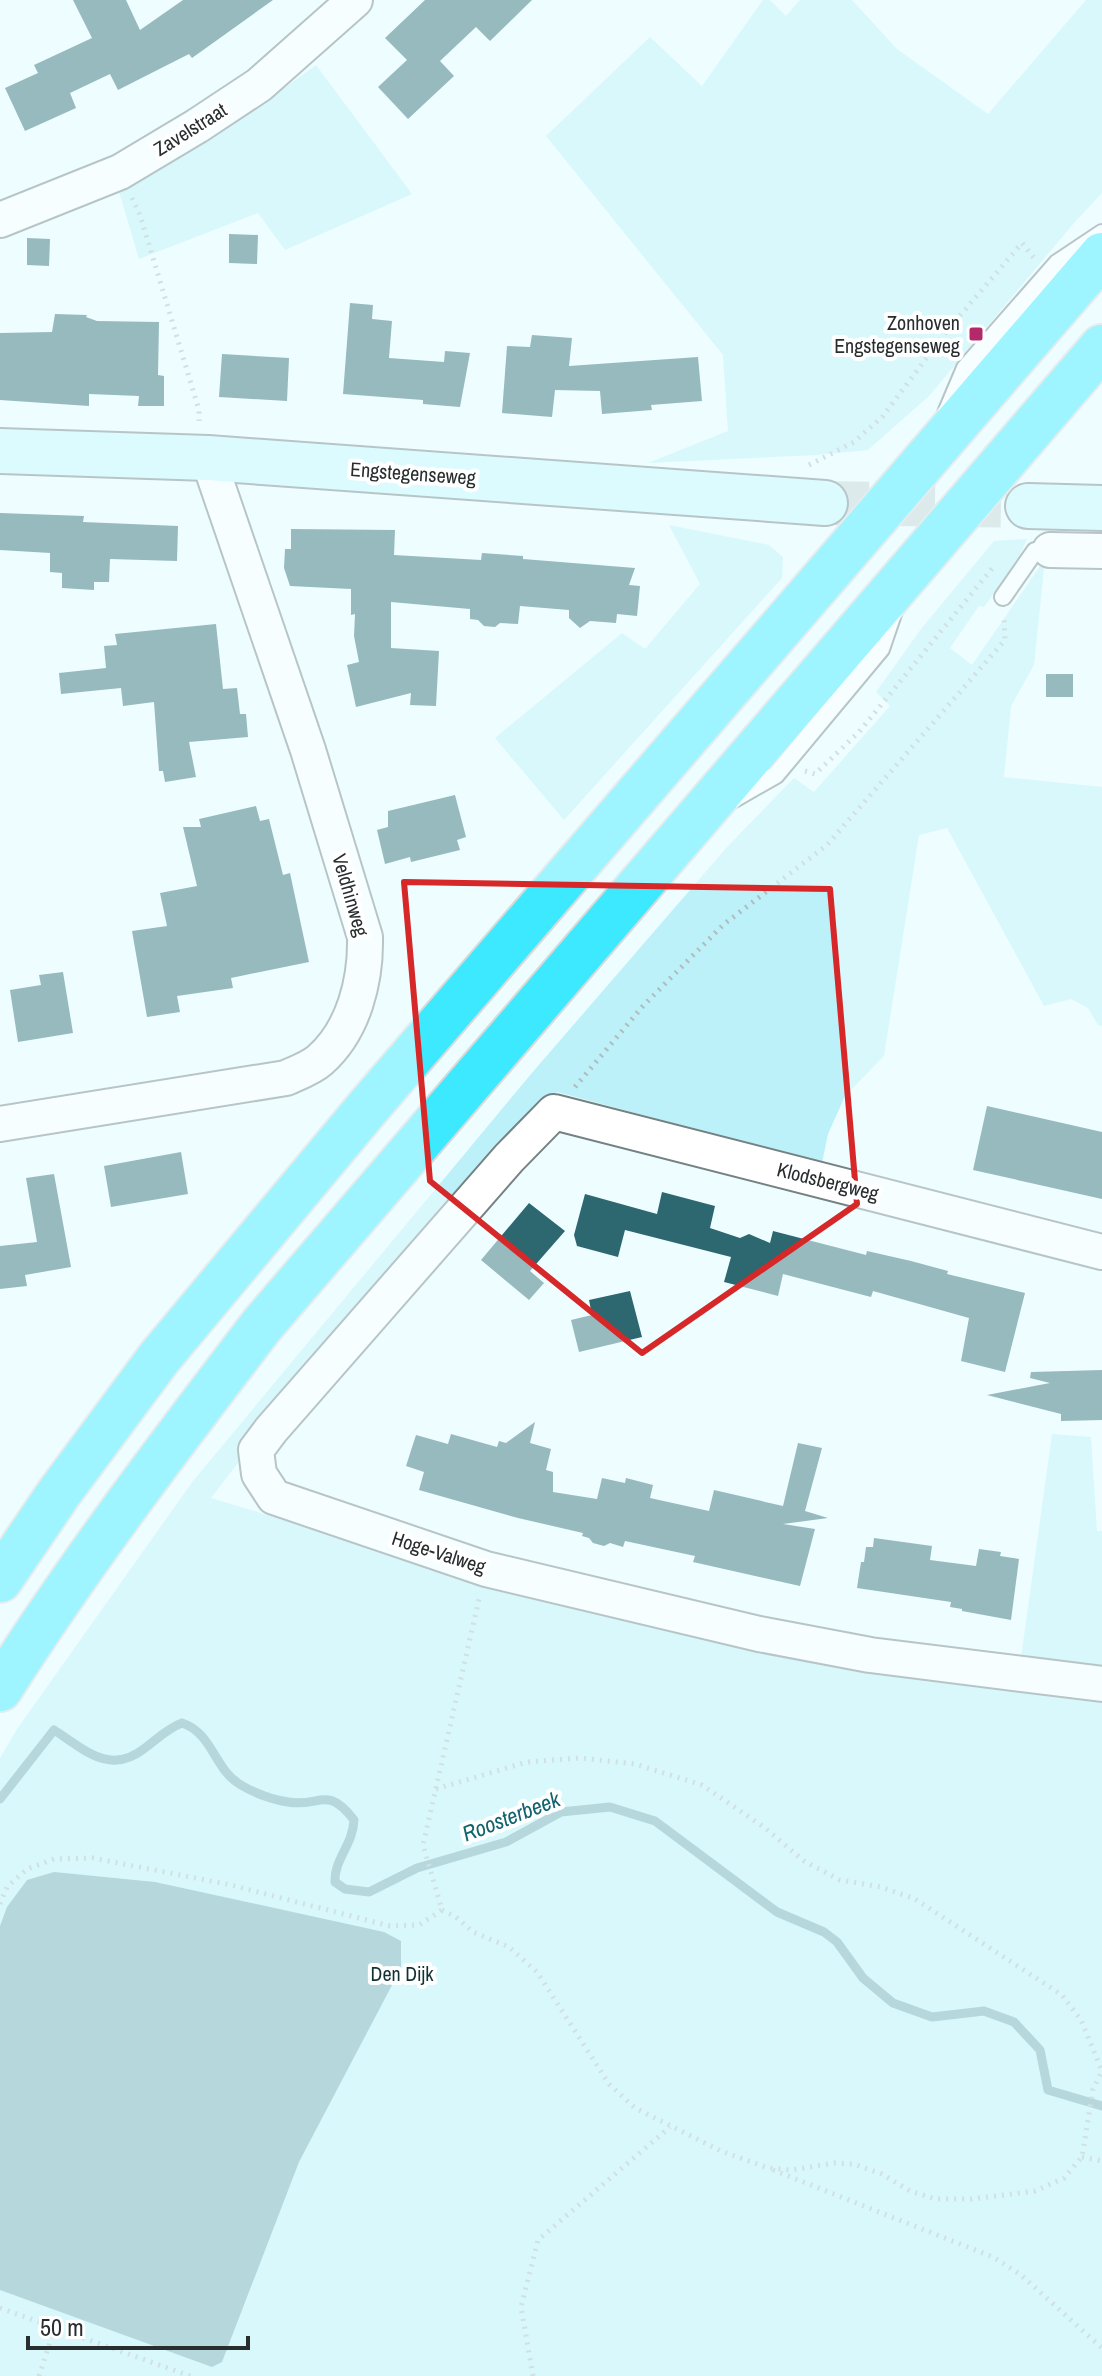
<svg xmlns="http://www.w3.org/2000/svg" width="1102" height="2376" viewBox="0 0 1102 2376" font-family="'Archivo Narrow',sans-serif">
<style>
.green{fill:#bcf1f9}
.water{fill:#71abb4}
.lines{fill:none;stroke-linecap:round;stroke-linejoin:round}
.stream{stroke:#71abb4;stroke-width:9}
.building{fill:#2d6870}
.secondary-tunnel{stroke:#c6d3d5;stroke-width:44;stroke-dasharray:44 22;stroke-linecap:butt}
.lane-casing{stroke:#758284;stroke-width:20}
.street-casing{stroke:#758284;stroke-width:38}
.secondary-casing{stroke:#758284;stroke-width:48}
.highway-casing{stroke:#d8d9d9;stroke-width:48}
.path{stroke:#b0bcbd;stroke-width:5;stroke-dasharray:2 6;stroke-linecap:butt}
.lane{stroke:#fff;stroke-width:16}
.street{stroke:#fff;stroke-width:34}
.secondary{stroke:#c4f8ff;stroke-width:44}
.highway{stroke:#3ce9fe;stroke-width:44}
.marked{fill:none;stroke:#d62828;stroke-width:6;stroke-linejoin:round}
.poi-dot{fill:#b32a6a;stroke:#fff;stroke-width:3}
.labels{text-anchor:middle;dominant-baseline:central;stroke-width:8;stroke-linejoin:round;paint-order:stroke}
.street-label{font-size:20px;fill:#282d2e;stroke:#fff}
.poi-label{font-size:20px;fill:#282d2e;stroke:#fff;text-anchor:end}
.park-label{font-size:20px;fill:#123135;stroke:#fff}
.water-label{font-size:22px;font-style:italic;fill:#11636d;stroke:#fff}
</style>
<rect width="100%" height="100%" fill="#eefdff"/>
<g class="green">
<polygon points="763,0 770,0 786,16 800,0 852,0 897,49 988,114 1086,0 1102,0 1102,193 1074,223 929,396 868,450 817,455 648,463 728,431 723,355 546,136 650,37 702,86"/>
<path d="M316,65L412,194L285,250L258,213L139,259L117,185C187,149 253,112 316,65Z"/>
<polygon points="669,525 769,545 783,557 782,578 564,820 495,738 622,633 645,649 700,584"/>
<polygon points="1027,539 1018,560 984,607 979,606 950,648 972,665 1045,559 1034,665 1011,706 1004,777 1102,787 1102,1026 1098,1025 1088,1008 1071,999 1044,1006 947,828 919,835 884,1056 845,1096 828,1134 822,1163 557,1092 257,1438 211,1498 488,1581 1102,1696 1102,2376 0,2376 0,1758 17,1729 193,1481 531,1074 728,846 794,778 814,792 890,706 876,692 921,629 994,541"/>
<polygon points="1052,1434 1091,1437 1097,1531 1102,1531 1102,1674 1020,1665"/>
</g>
<polygon class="water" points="54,1872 155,1882 384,1932 401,1941 401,1968 299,2162 222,2362 212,2367 0,2290 0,1926 7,1907 27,1880"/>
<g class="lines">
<path class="stream" d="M0,1799L54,1730C85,1750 110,1776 145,1748C157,1739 168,1728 182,1723C213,1733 214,1770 241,1785C254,1793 273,1800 288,1802C320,1808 326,1784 354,1820C353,1845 334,1859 335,1882L345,1889L369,1892L417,1868L506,1842L561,1812L610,1807L655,1821L777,1912L824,1932L837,1942L863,1978L893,2003L932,2017L984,2011L1014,2022L1040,2050L1048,2090L1102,2106"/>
</g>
<g class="building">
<polygon points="73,0 126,0 140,30 183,0 273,0 192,58 189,54 118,90 110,74 70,93 76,108 25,131 5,88 38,73 34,65 92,38"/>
<polygon points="425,0 532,0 490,41 476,27 440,61 454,76 408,119 378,87 407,60 385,38"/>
<polygon points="229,234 258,235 257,264 229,263"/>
<polygon points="27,238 50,239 49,266 27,265"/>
<polygon points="350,303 373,305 372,319 392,321 389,358 444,362 445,351 470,353 460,407 423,404 423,400 343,394"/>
<polygon points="55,314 87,315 86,317 97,321 159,322 158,375 164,376 164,406 138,406 139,396 89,394 89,406 0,400 0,333 52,332"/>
<polygon points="532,335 572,338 569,366 698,357 702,401 651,405 652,410 602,414 600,391 555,390 552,417 502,413 507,346 530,347"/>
<polygon points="222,354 289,358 287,401 219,397"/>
<polygon points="0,513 84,516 83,522 178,526 177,561 110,559 109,582 94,582 94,590 62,588 62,573 50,572 50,553 0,550"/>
<polygon points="291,529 395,530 394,555 481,560 482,553 523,556 523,559 635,568 629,585 640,586 637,616 617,614 616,623 590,621 580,628 569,618 569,610 520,606 518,624 500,623 495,627 484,626 478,620 470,619 470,609 391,602 391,648 439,651 436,706 410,705 411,693 356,707 347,665 359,662 354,636 355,614 351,615 351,589 290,586 284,568 285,549 291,549"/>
<polygon points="216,624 223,689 237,688 240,714 246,714 248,737 189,742 196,777 165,782 163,771 159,771 154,702 123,706 121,688 61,694 59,673 106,668 104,646 117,645 115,634"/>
<rect x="1046" y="674" width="27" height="23"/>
<polygon points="455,795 466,837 457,840 460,850 411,862 410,857 385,864 377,830 388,827 388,811"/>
<polygon points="256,806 260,821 269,819 283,875 290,873 309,962 231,978 233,988 177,996 180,1012 147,1017 132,931 167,926 160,893 197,886 183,827 201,827 199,819"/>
<polygon points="63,972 73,1033 18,1042 10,990 41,985 39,975"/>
<polygon points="987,1106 1102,1132 1102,1199 973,1170"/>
<polygon points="181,1152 188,1194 111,1207 104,1166"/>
<polygon points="54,1174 71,1267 25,1275 27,1286 0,1289 0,1246 37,1242 26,1178"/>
<polygon points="662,1192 715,1206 710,1228 740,1238 749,1234 770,1243 773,1231 866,1255 867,1251 911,1261 948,1271 947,1274 1025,1293 1005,1372 961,1361 969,1318 873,1291 871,1297 783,1274 778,1296 724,1282 731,1257 625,1230 618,1257 577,1246 574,1235 585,1194 657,1214"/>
<polygon points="529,1203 565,1231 530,1271 544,1283 529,1300 481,1260"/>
<polygon points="630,1291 642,1337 579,1352 571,1320 592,1315 589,1300"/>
<polygon points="1102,1370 1102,1420 1061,1421 1061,1414 987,1395 1050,1383 1030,1378 1031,1372"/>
<polygon points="535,1422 530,1443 551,1449 546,1470 553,1472 553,1492 597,1499 602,1478 625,1483 626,1478 653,1485 650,1498 709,1511 714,1490 783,1506 798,1443 822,1448 805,1511 828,1518 783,1524 815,1529 800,1586 693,1562 695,1556 625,1541 623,1547 610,1543 604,1546 593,1543 589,1538 582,1536 583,1533 518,1518 419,1490 424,1472 406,1466 416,1435 448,1444 451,1434 497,1447 499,1441 506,1443"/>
<polygon points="874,1538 932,1546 930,1560 976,1566 979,1549 1001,1552 1000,1556 1019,1559 1011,1620 962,1611 962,1609 950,1607 951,1602 857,1588 861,1562 864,1562 866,1547 873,1547"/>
</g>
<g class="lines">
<polyline class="secondary-tunnel" points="825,503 1028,506"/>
<g class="lane-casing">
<g id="lane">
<polyline points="946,413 965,368 1057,263 1102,233"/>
<polyline points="1003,597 1035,551 1050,550"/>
<polyline points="734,799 776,775 881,649 894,611"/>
</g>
</g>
<g class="street-casing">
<g id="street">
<polyline points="0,220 120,172 197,126 259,85 355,0"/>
<polyline points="1050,550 1102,551"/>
<path d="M0,1124L286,1078C297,1073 311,1068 320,1060C354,1030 366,980 365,937L308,750L208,458"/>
<polyline points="1102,1252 554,1112 509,1158 271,1430 256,1450 259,1474 274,1497 486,1569 759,1634 870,1655 1102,1684"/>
</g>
</g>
<g class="secondary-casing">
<g id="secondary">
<polyline points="0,451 208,458 825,503"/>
<polyline points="1028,506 1102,508"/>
</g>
</g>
<g class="highway-casing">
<g id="highway">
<polyline points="0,1580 59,1493 159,1358 369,1106 1102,255"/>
<path d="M0,1689C80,1563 171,1444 262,1325L1102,347"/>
</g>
</g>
<g class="path">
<polyline points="132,198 140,215 199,410 199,421"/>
<polyline points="809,465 854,442 883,416 946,332 1022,243 1034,258"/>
<polyline points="805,771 815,774 859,732 994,566"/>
<polyline points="575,1087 643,1006 723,925 827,845 1005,640 1004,616"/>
<polyline points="436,1789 527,1762 580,1758 635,1764 702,1785 765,1828 804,1861 840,1880 881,1887 915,1899 1062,1995 1081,2020 1102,2071"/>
<polyline points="0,1904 7,1887 27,1869 54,1859 93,1858 231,1885 390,1926 419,1925 442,1910 423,1845 479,1599"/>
<polyline points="442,1910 456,1917 473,1932 509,1947 537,1972 609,2084 635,2108 721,2151 768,2168 792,2170 834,2163 853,2164 882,2174 910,2191 936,2199 972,2199 1035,2191 1064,2178 1082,2157 1093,2089 1102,2071"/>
<polyline points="1082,2157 1102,2161"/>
<polyline points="773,2170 993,2257 1021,2275 1102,2348"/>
<polyline points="0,2308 190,2376"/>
<polyline points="39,2376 55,2327"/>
<polyline points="533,2376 521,2307 538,2240 670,2127"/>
</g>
<use href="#lane" class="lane"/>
<use href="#street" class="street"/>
<use href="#secondary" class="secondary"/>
<use href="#highway" class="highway"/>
</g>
<path d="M0 0H1102V2376H0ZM404,882L830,889L857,1204L642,1353L430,1181Z" fill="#eefdff" fill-opacity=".55" fill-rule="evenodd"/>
<path class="marked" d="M404,882L830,889L857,1204L642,1353L430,1181Z"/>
<rect class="poi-dot" x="968" y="326" width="16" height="16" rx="4"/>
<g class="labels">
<g class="street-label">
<text transform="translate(190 129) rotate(-32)">Zavelstraat</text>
<text transform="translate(413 473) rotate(4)">Engstegenseweg</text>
<text transform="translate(351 895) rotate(74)">Veldhinweg</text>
<text transform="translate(828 1181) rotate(14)">Klodsbergweg</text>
<text transform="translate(439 1552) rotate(18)">Hoge-Valweg</text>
</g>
<g class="poi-label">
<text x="960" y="322">Zonhoven<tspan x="960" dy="23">Engstegenseweg</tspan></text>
</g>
<g class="park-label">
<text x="402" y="1973">Den Dijk</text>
</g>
<g class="water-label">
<text transform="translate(511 1816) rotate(-21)">Roosterbeek</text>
</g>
</g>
<path d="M28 2336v12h220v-12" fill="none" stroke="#282d2e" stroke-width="4"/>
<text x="40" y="2336" font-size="24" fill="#282d2e" stroke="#ffffff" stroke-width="6" paint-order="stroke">50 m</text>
</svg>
